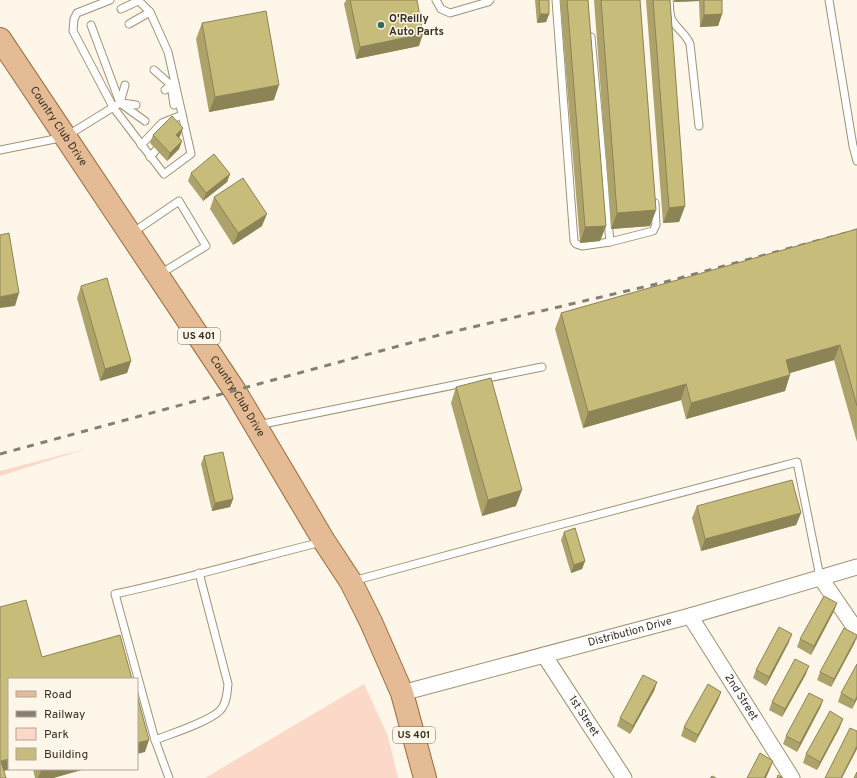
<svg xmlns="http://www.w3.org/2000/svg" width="857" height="778" viewBox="0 0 857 778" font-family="Overpass,sans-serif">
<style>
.green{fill:#fcd8c9}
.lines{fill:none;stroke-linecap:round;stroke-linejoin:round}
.service-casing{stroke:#a39173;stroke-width:9}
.minor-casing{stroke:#a39173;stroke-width:17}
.primary-casing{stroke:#9b6c3d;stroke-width:24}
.service{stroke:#fff;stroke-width:7}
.minor{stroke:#fff;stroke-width:15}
.primary{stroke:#e4bb94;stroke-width:22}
.rail{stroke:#867f72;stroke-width:3;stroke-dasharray:7 7;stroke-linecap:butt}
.wall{fill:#aca26a}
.shaded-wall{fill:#8c8456}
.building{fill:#c8bc7b;stroke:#8c8456}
.poi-dot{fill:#2e6e5d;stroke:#fef6e9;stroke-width:1.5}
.labels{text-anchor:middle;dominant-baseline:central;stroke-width:3;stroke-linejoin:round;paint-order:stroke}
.shield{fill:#fef6e9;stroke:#716a5d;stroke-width:1}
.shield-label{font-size:10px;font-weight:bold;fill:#352e21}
.poi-label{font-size:11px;font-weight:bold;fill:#352e21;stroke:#fef6e9;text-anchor:start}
.street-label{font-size:11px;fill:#352e21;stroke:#fef6e9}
</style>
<rect width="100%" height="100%" fill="#fef6e9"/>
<g class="green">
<polygon points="89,448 0,476 0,471"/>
<polygon points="364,684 388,736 398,778 205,778"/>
</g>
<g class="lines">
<g class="service-casing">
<g id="service">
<polyline points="110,0 77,13 74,19 73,31 113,107 164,174 191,154 175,83"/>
<polyline points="138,0 150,12 168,52 175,83 171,85 154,70"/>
<polyline points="436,0 441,9 450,13 488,2 490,0"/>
<polyline points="556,0 574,241 576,244 582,246 610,242 653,231 656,225 655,203"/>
<path d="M669,0C670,6 669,14 672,20C677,29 686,34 690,44L699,126"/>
<polyline points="829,0 853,146 857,161"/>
<polyline points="121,9 138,1"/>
<polyline points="129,24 150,12"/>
<polyline points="91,25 120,103 145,121"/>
<polyline points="591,37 610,242"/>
<polyline points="165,90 171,85 174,105"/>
<polyline points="122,103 136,105"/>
<polyline points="141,145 162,123 182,115"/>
<polyline points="0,150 65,137 120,103 125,85"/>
<polyline points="150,157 156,150"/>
<polyline points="132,233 179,201 206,246 160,274"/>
<polyline points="258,425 542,367"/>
<polyline points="353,581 536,531 797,462 820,577"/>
<path d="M155,740C170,734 215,720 222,708C227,701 227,693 228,684L199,573"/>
<path d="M169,778L155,740L115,594C185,579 253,559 322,542"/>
</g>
</g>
<g class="minor-casing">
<g id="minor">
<polyline points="820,577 857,631"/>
<path id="s1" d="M690,616L792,778"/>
<path id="s2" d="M544,655L624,778"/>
<path id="s3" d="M402,693L690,616L857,567"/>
</g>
</g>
<g class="primary-casing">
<g id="primary">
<path id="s4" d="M0,39L235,391L324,541L351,582L371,622L402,693L425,778"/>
</g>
</g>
<use href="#service" class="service"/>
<use href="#minor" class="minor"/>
<use href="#primary" class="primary"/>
<polyline class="rail" points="0,454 443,334 665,282 857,230"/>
</g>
<g class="wall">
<polygon points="346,0 350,0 419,46 356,59 344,4"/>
<polygon points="535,0 549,0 549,14 546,22 537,23"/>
<polygon points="560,0 588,0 606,226 600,241 580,243"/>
<polygon points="594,0 640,0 656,210 650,226 611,229"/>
<polygon points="646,0 670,0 685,206 679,222 663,223"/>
<polygon points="674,0 722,0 722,14 718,26 700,27 699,1 674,2"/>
<polygon points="202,23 274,100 209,112 196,39"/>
<polygon points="183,128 180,136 179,137 182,141 179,149 167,161 150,143 153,135"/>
<polygon points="191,173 230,174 227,182 203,201 188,181"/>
<polygon points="214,197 262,226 233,245 210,209"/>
<polygon points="857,229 857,442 834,360 790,373 785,391 686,419 681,400 583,428 555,329 561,313"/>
<polygon points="81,286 131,361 127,373 100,381 77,298"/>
<polygon points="456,387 516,506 482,516 451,403"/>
<polygon points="204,456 233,499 230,507 212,511 201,464"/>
<polygon points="697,506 801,513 796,525 701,551 692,518"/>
<polygon points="564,532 585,561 582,569 571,573 561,540"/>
<polygon points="837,603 834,611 811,655 797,647 800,639"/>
<polygon points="857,637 854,644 831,687 817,680 820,672"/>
<polygon points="789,642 766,686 753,678 756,670"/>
<polygon points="806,674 782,717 769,710 772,702"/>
<polygon points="657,682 654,691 630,734 617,726 620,718"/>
<polygon points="721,692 718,700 695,743 681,736 684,727"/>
<polygon points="841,693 857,699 852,709 838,702"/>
<polygon points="823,700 820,708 797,752 783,744 786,736"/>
<polygon points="840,727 817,770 803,763 806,754"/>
<polygon points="33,769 85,769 53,778 35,778"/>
</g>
<g class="shaded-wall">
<polygon points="675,0 700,0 699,1 674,2"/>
<polygon points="540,14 549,14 546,22 537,23"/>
<polygon points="722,14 718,26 700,27 704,15"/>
<polygon points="423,34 419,46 356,59 360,47"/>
<polygon points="279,85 274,100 209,112 215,97"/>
<polygon points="183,128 180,136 173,143 176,135"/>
<polygon points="182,141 179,149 167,161 170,153"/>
<polygon points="230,174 227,182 203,201 206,193"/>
<polygon points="685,206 679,222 663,223 669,208"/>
<polygon points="656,210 650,226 611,229 617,213"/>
<polygon points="267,214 262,226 233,245 238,233"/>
<polygon points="606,226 600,241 580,243 585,227"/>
<polygon points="19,293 15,306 0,308 0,297"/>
<polygon points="840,345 834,360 780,376 786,360"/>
<polygon points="131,361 127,373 100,381 105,369"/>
<polygon points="790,375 785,391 686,419 691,403"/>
<polygon points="686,384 681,400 583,428 588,412"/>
<polygon points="522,490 516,506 482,516 488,500"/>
<polygon points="233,499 230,507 212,511 215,503"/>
<polygon points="801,513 796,525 701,551 705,539"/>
<polygon points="585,561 582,569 571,573 574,565"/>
<polygon points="837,603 834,611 811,655 814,646"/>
<polygon points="792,634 789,642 766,686 769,677"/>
<polygon points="857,636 854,644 831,687 834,679"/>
<polygon points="809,666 806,674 782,717 785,709"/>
<polygon points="657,682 654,691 630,734 633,726"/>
<polygon points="721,692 718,700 695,743 698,735"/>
<polygon points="857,696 857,699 852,709 855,701"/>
<polygon points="823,700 820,708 797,752 800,743"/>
<polygon points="843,719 840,727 817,770 820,762"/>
<polygon points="149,740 145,752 137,754 137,743"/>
<polygon points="857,746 857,749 842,778 841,778"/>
<polygon points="9,759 9,769 12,769 0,772 1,761"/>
<polygon points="773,761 770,769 766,778 764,778"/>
<polygon points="47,769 85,769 53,778 38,778 41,771"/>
</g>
<g class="building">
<polygon points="350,0 417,0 423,34 360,47"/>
<polygon points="539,0 549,0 549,14 540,14"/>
<polygon points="567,0 588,0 606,226 585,227"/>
<polygon points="601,0 640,0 656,210 617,213"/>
<polygon points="653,0 670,0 685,206 669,208"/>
<polygon points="704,0 722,0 722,14 704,15"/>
<polygon points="266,11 279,85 215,97 202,23"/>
<polygon points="172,116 183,128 176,135 182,141 170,153 153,135"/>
<polygon points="214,154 230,174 206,193 191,173"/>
<polygon points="243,178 267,214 238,233 214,197"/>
<polygon points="857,229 857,406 840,345 786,360 790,375 691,403 686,384 588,412 561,313"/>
<polygon points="9,233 19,293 0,297 0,235"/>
<polygon points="107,278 131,361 105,369 81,286"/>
<polygon points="491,378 522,490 488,500 456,387"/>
<polygon points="223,452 233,499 215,503 204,456"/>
<polygon points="792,480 801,513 705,539 697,506"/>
<polygon points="575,528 585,561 574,565 564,532"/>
<polygon points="824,596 837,603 814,646 800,639"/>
<polygon points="26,600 42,657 120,635 132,679 9,679 9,759 1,761 6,778 0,778 0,607"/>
<polygon points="779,627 792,634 769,677 756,670"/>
<polygon points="844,628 857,635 857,636 834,679 820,672"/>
<polygon points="795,659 809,666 785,709 772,702"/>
<polygon points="857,664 857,696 855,701 841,693"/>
<polygon points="643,675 657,682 633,726 620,718"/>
<polygon points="708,684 721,692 698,735 684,727"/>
<polygon points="809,693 823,700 800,743 786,736"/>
<polygon points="137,695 149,740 137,743"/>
<polygon points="830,711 843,719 820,762 806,754"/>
<polygon points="850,728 857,731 857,746 841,778 825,778"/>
<polygon points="760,753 773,761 764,778 747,778"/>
<polygon points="40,769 47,769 41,771"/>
<polygon points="857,772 857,778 854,778"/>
<polygon points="778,775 783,778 777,778"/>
<polygon points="712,776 716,778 710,778"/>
</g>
<circle class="poi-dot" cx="381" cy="25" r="4"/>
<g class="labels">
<g class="shield">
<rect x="178" y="328" width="42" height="16" rx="3"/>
<rect x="393" y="727" width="42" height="16" rx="3"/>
</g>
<g class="shield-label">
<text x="199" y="336">US 401</text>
<text x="414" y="735">US 401</text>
</g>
<g class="poi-label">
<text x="389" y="19">O'Reilly<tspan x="389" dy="13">Auto Parts</tspan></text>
</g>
<g class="street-label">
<text stroke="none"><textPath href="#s4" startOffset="105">Country Club Drive</textPath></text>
<text stroke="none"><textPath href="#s4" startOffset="429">Country Club Drive</textPath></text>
<text stroke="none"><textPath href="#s3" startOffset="236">Distribution Drive</textPath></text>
<text stroke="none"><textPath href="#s1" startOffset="96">2nd Street</textPath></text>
<text stroke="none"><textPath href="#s2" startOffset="73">1st Street</textPath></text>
</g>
</g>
<rect x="8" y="678" width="130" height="92" fill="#fef6e9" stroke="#aea699"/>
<rect x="16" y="691" width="20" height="6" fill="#e4bb94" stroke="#aea699"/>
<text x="44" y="698" font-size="12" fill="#352e21">Road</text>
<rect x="16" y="711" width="20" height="6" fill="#867f72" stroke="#aea699"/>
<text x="44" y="718" font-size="12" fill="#352e21">Railway</text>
<rect x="16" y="728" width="20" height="12" fill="#fcd8c9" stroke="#aea699"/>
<text x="44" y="738" font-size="12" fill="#352e21">Park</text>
<rect x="16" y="748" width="20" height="12" fill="#c8bc7b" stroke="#aea699"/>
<text x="44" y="758" font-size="12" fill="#352e21">Building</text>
</svg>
